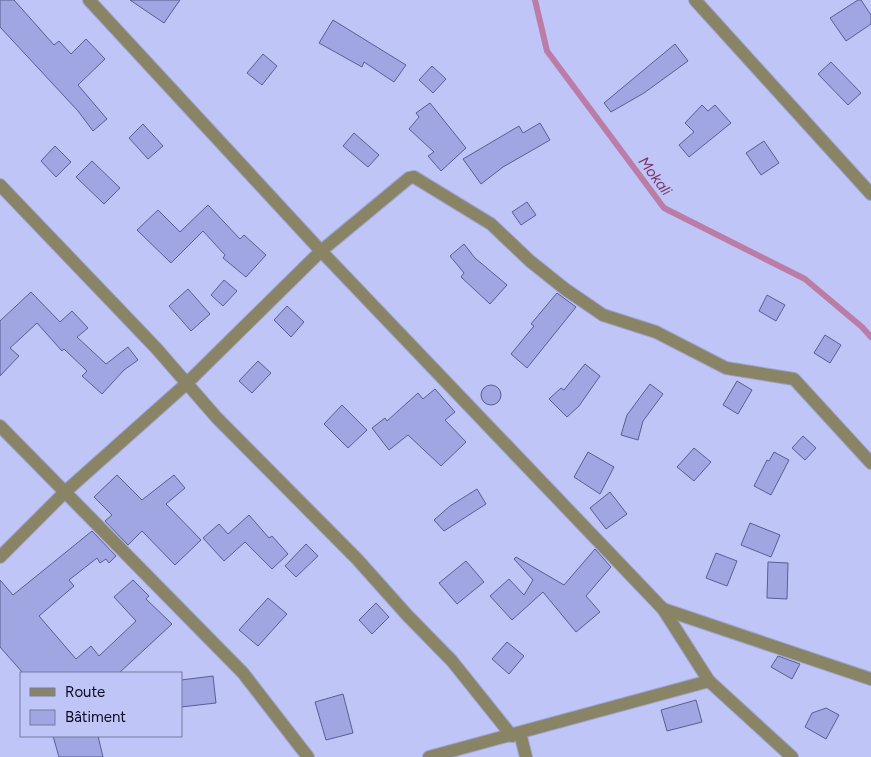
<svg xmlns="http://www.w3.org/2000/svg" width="871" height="757" viewBox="0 0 871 757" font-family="Figtree,sans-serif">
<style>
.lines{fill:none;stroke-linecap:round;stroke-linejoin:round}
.stream{stroke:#bb7da8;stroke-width:6}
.building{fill:#9fa6e1;stroke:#595e94}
.minor-casing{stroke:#9ea4cf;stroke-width:14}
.minor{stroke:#8a8467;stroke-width:12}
.labels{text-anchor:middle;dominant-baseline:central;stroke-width:4.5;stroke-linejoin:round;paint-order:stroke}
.water-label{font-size:15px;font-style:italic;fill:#7e336b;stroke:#bfc5f6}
</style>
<rect width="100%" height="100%" fill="#bfc5f6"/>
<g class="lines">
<polyline class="stream" points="535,0 547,51 664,208 805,279 862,327 871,337"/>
</g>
<g class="building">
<polygon points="0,0 14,0 54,45 59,41 71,54 86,39 105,59 78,85 107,119 93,131 78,111 0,27"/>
<polygon points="130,0 180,0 164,23"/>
<polygon points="858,0 861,0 871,15 871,24 846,41 830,18"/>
<polygon points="333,20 406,65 394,82 364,62 362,67 319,43"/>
<polygon points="675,44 688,61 644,93 611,112 604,103"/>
<polygon points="263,54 277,66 262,85 247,73"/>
<polygon points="831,62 861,93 848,105 818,74"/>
<polygon points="432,66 446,79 433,93 419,80"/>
<polygon points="430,103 466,148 441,171 428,156 434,152 409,129 419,117 416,113"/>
<polygon points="702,105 708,111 715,105 731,123 689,157 679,145 694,132 685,123"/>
<polygon points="540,123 550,140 503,167 481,184 463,159 519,126 523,133"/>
<polygon points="143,124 163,146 148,159 129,138"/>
<polygon points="354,133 379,155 368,167 343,146"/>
<polygon points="764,141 779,163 761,175 746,153"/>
<polygon points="55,146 71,162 56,177 41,161"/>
<polygon points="92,161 120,188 104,204 76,177"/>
<polygon points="527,202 536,215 521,225 512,212"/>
<polygon points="208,205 240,239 244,235 266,255 246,277 223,258 225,255 203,231 171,263 137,230 158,210 180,232"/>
<polygon points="464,244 475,258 507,285 490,304 461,277 464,273 450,256"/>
<polygon points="224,280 237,291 223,306 211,295"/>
<polygon points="188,289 210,314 191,331 169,306"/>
<polygon points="31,292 60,322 72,311 88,328 77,337 106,364 128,347 138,360 124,370 102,394 82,376 87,371 64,349 62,351 37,323 10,348 19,356 0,376 0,321"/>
<polygon points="557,293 576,307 527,368 511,354 534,326 531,324"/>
<polygon points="767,295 785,305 776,321 759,311"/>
<polygon points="287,306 304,322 291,337 274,320"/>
<polygon points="825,335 841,345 830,363 814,353"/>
<polygon points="258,361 271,373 252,393 239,381"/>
<polygon points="585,364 600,376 579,406 567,417 549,399 561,388 564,390"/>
<polygon points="737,381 752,390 738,414 723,405"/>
<polygon points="650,384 663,394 643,421 638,440 621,435 627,415"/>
<circle cx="491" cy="395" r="10"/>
<polygon points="435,389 455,412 445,420 466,442 441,466 408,435 389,450 372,428 385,418 387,421 418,393 423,399"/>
<polygon points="342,405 367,430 348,448 324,424"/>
<polygon points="803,436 816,448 805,460 792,448"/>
<polygon points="694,448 711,462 694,481 677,467"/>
<polygon points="588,452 614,467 600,494 574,477"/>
<polygon points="774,452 789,460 771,495 754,486 767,460 769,461"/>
<polygon points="117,475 142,500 174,475 185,488 166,504 201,540 175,565 142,531 128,545 105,521 112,515 94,497"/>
<polygon points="477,489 486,504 444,531 434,520 450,506"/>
<polygon points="610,492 627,514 606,529 590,508"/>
<polygon points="249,515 269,538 272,536 288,554 272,569 245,542 224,561 203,538 219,524 228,534"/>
<polygon points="750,523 780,535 771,557 741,545"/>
<polygon points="92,531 116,556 109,563 106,559 100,563 97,558 69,580 74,586 39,616 76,659 91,646 99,656 136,621 114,597 133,580 149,596 146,599 172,624 119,673 23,673 0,647 0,580 13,595"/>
<polygon points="306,544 318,556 296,577 285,566"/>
<polygon points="595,549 611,567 586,596 600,612 576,632 543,592 512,620 490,596 509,579 524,595 533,580 514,559 516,557 564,585"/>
<polygon points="716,553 737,561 727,586 706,578"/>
<polygon points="466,561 484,582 457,604 439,583"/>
<polygon points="768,562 788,563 787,599 767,598"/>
<polygon points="268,598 287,614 258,646 239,630"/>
<polygon points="376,603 389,617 372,634 359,620"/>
<polygon points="507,642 524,656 509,674 492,659"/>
<polygon points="778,656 800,664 792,679 771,667"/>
<polygon points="213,676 216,703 181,707 181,680"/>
<polygon points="343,694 353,733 326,740 315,702"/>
<polygon points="696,700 702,722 667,731 661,710"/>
<polygon points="826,708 839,715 826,739 805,727 812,713"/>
<polygon points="53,736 98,736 103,757 59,757"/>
</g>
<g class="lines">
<g class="minor-casing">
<g id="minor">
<polyline points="89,0 321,251 663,609 709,681 792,757"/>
<polyline points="695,0 871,194"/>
<polyline points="0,185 156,348 217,418 357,559 407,615 452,661 512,736"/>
<polyline points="0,426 243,673 308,757"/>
<polyline points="0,557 66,491 186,384 321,251 409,178 414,177 491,224 530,261 565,289 603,315 656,332 726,368 794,379 871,463"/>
<polyline points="663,609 871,679"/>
<polyline points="520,733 526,757"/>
<polyline points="429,757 709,681"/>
</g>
</g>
<use href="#minor" class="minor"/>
</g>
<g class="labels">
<g class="water-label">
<text transform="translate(655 176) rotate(53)">Mokali</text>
</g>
</g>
<rect x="20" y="672" width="162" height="65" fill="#bfc5f6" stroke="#777ba0"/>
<rect x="30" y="688" width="25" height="8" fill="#8a8467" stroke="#777ba0"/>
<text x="65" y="697" font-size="15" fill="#0a0b20">Route</text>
<rect x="30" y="710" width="25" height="15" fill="#9fa6e1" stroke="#777ba0"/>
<text x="65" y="722" font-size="15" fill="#0a0b20">Bâtiment</text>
</svg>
